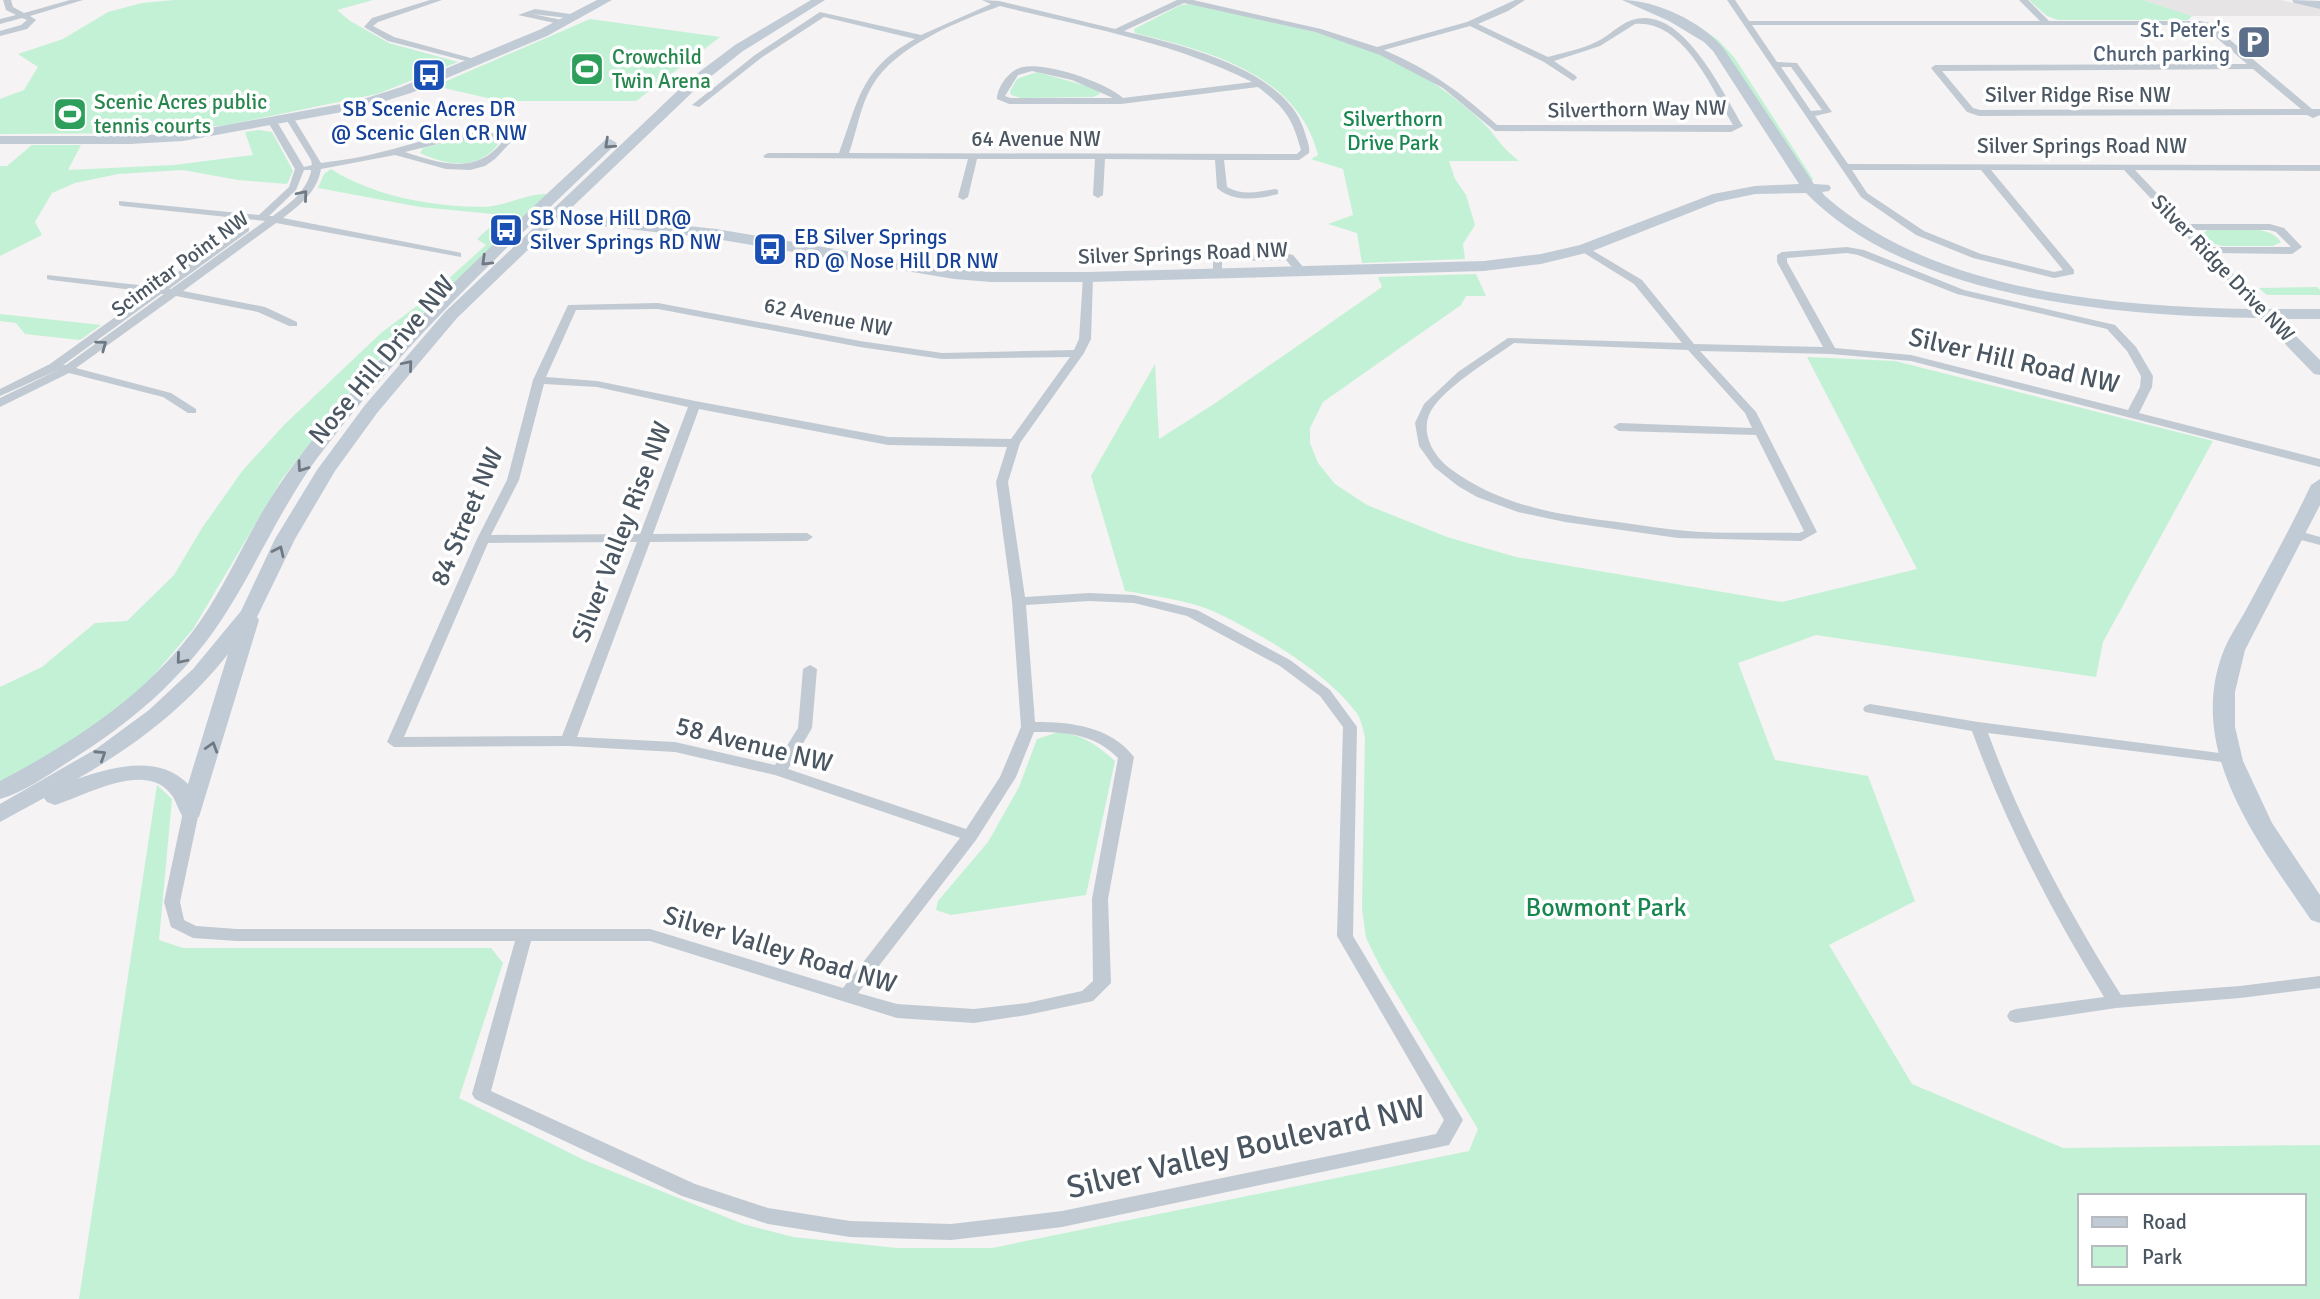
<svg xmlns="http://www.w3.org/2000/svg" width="2320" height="1299" viewBox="0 0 2320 1299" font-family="Signika,sans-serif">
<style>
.education{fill:#e6e4e5}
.green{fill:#c3f1d5;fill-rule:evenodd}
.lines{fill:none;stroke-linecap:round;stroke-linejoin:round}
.street{fill:#c1cad2;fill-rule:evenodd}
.secondary{fill:#c1cbd6;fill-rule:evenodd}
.oneway{stroke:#6e7984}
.oneway2{stroke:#6e7983}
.labels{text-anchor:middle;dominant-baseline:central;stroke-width:7;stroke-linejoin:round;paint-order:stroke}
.far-service-label{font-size:21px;fill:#4e5e75;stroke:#fff;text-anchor:end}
.far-leisure-label{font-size:21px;fill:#27864d;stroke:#fff;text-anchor:start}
.far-street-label{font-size:21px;fill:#4a5661;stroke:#fff}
.far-transit-label{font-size:21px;fill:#164399;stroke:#fff;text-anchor:start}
.far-park-label{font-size:21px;fill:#17864f;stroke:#fff}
.street-label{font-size:26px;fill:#4a5661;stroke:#fff}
.park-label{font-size:26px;fill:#17864f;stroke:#fff}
.near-street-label{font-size:32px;fill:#4a5661;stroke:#fff}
</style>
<rect width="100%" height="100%" fill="#f5f3f3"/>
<polygon class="education" points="2143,0 2281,0 2320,9 2320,16 2192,16"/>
<g class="green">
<polygon points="174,0 373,0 337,10 350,21 389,43 458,62 377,94 227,125 155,133 0,134 0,99 24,90 38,67 18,54 63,39 108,12 142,3"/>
<polygon points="2029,0 2143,0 2192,16 2188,20 2058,20 2047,16"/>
<path d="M1190,4C1269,22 1354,34 1424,77C1444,89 1475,113 1490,130C1500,143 1506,151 1519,161H1449L1455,179L1466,195L1475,225L1463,244L1465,259L1362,263L1357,233L1328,224L1353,215L1343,169L1311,159L1318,155C1298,73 1207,51 1135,33L1134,29L1181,5Z"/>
<polygon points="590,19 720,37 636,101 501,101 435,86"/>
<polygon points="1694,23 1718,40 1734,57 1813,179 1810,183 1727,56"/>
<polygon points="1037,72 1097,89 1100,94 1093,97 1021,98 1011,95 1010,91 1017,79"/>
<polygon points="259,130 272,132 293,171 287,184 238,180 183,170 118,174 75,183 52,193 35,222 42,235 0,256 0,166 7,166 32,145 81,145 68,170 174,165 253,155 245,132"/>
<path d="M459,139H489L499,143C479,171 448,166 420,153L423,148Z"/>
<path d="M331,169C373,196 433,207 483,207C505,207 526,193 548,194L402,333L359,381L282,479L193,629L143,688L84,734L0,783V687L42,667L95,623L127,621L174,575L202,528L243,470L284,425L381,333L426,299L486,245L477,239L503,215L420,207L318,188L324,174Z"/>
<path d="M2207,230C2228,229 2268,223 2281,242L2273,246H2222L2209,242L2202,235Z"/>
<path d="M1476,274L1486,296H1466L1461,305L1323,402L1310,428V443L1318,463L1335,484L1367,505L1447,537L1516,557L1782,602L1917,569L1807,357L1895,361L2213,441L2103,642L2096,677L1816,635L1738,663L1775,760L1868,776L1915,901L1829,945L1912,1084L2063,1148L2320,1145V1299H79L157,785L172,799L159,940L183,948H491L503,963L459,1098L584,1160L743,1224L793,1237L897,1248H992L1469,1151L1478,1129L1382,970L1366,938L1362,908L1365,737C1363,729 1361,719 1356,712C1325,671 1261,634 1215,612C1188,600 1155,596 1125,591L1091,476L1155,364L1159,439L1214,404L1382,287L1378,277ZM2080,1196H2304V1283H2080Z"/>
<polygon points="2317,287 2320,290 2320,295 2267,295 2259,288"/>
<polygon points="0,314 101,325 80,340 25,334 16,323 0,321"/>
<path d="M1059,732C1083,735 1097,745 1115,761L1086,895L951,915L936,910L938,901L988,842L1019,787L1037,739Z"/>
</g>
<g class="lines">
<g class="street">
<polygon points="3,0 11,0 13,7 24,13 70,0 83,0 30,16 36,20 27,29 0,36 0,31 21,25 27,20 22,18 0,24 0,19 16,15 6,10"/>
<polygon points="430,0 442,0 378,22 373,26 394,37 478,60 478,64 388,41 364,27 372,18"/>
<path d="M982,0L999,1L1115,29L1177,0H1193L1321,29L1377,47L1467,22L1515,0H1525L1508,11L1478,24L1548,57C1565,52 1584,49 1600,40C1611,34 1620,24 1632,20C1682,3 1723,93 1743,126L1731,132L1495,131L1443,88L1380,55L1315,32L1184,3L1124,31C1180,45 1288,69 1305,133C1307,140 1310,146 1309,153L1299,160H1224L1227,187C1242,196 1259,192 1275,189L1278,190V194C1258,199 1234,203 1217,188L1215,160L1105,159L1103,195L1098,198L1093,195L1095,159H977L968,197L963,200L958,197L968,159L765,158L763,156L768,153H839C859,100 860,69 915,39L824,17L761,58L699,107L692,105L755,55L820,12L921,35L991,4ZM1000,6C1085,27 1174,42 1252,82L1123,98C1105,82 1047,62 1023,67C1010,69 997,87 997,99L1009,104H1121L1258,87C1285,108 1292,117 1301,150L1297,154L849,153C857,131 860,106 872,86C895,46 959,21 1000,6ZM1635,24C1683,19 1713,90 1733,125H1497C1459,91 1432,71 1384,50L1470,26L1544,62L1573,81L1577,78L1576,76L1554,61L1600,46ZM1032,71L1072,80L1113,98H1010L1005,96L1018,75Z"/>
<path d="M1727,0H1735L1749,21H2040L2019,0H2028L2049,21H2200L2210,23L2312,109H2320V115L2313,118L2307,115L1979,116L1967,112L1931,68L1935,65L2247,64L2204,27L2200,25H1752L1777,62L1797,63L1832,112L1815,116L1848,164L2320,165V171L2135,170L2186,224H2270L2284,228L2302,247L2292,254L2214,253L2263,306L2262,308H2254L2124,170H1991L2074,270V274L2054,278L1973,258L1916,235L1861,197ZM1781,67H1791L1822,110L1811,111ZM2253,69L2301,109L1980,110L1973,108L1942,71ZM1852,170H1981L2063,270L2054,272L1981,254L1924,231L1867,193ZM2191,230H2269L2276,232L2291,247H2208Z"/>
<polygon points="535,9 577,15 581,17 577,19 532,14 567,21 567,25 564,25 518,15"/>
<path d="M287,117H293L321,163C343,160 364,157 385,151C418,143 482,119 512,141L495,159L485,166L470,170L446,169L395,155L321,169C317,192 300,205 283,218L457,252L461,253V257L276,223L183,291L265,307L297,322V326H289L258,312L176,296L76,368L171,393L196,409V413H188L163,397L69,373L0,407V398L58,370L0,396V389L50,364L150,292L51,280L47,279V275L157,287L241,227H249V231L169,289H171L265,221L122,206L119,205V201L259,215L289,187L295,169L268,122L270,120H276L304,167L312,165L311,160L286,119ZM479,138L502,142C476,176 439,163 405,152L442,143ZM304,170H311V172C305,193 289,204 273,216H269L296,190ZM161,294H164L66,365H63Z"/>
<path d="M1585,246L1642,280L1694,344L1823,347L1777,262V255L1782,252L1847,247L1864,250L1964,290L2115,325L2136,347L2153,376L2152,387L2139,413L2320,459V467L1911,361L1831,354L1700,351L1756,412L1817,532L1801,541L1678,538L1565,522L1518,512L1477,497L1458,486L1434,467L1419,446L1415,423L1424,404L1458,372L1508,338L1682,343L1634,284L1581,251L1580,249ZM1847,253L1858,255L1957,294L2107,329L2127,351L2141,376L2140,387L2128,410L1911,355L1835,348L1787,262V258ZM1514,343L1688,350L1745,413L1752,428L1619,423L1613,427L1619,431L1756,435L1804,531L1799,533C1761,532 1724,534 1687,531C1664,529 1641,525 1618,522C1559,515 1501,506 1452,470C1435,458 1421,436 1429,415C1438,391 1493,358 1514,343Z"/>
<polygon points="1289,254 1293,255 1304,268 1304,272 1296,272 1286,260 1222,261 1222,275 1214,275 1213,273 1213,256"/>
<path d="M1088,274L1093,277L1091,339L1084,353L1020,443L1008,482L1025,597L1089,593L1134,595L1197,610L1290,660L1330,690L1357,727L1353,936L1463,1120L1449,1145L1062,1227L951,1240L850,1237L768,1224L682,1196L475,1099L472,1094L515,941H237L193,938L171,927L164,902L183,812L186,808H196L199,812L180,902L184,920L196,926L237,929H650L843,988L960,838L775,775L675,752L568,746L394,747L387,742L477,539L507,480L533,380L568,305L658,303L860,341L942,353L1074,350L1079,339L1083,277ZM658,309L860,347L942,359L1070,357L1011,439L888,437L695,401L597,381L546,377L576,310ZM544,384L597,387L688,407L640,534L491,535L519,480ZM699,409L888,445L1007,447L996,482L1012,601L1021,727L1000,777L966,829L788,769L812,728L817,669L810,665L803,669L798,728L775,765L675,742L577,737L650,542L807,541L813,537L807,533L653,534ZM637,542L562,736L404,737L488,543ZM1089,601L1134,603L1187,616L1280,666L1320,696L1343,727L1337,936L1444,1120L1436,1134L1062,1211L951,1224L850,1221L768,1208L695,1184L491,1091L531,941H650L897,1018L974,1023L1027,1015L1093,1001L1111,983L1108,899L1134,757C1110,726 1071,722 1035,722L1026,605ZM1034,732C1067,732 1094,734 1118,758L1092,899L1093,981L1082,991L1027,1003L974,1009L897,1004L858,993L976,840L1016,777Z"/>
<polygon points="2295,530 2320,537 2320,545 2290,537 2289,534"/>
<path d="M1870,704L1978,722L2235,755L2238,758L2230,763L1988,733C2022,826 2068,911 2121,995L2240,986L2320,976V988L2240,998L2116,1008L2016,1023L2010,1021L2007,1016L2010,1011L2016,1009L2104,997C2052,912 2006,825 1972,731L1865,712L1863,709L1865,706Z"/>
</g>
<g class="secondary">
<polygon points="597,0 612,0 547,36 411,93 359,109 183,141 130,144 0,144 0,136 130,136 183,133 357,101 401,87 539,30"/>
<path d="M811,0H825L743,51L700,85L566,213L716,229L954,269L991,272H1088L1484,261L1541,254L1580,245L1713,194L1755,186L1799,184L1713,51L1704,42L1669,21L1622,0C1656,0 1703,22 1724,49L1814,184L1829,185L1831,188L1829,191L1822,192L1825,196C1936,293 2112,306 2252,309L2260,304L2269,309H2320V319H2279L2320,360V375L2314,374L2260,318C2119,316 1910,300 1806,193L1755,194L1717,202L1590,252L1541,264L1484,271L1088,282H991L954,279L716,239L558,221L457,318L377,413L335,471L295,539L257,617L259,620L199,817L191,820L183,817C178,810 176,799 170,793C144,761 85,796 55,805L47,802L44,798L0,822V804L96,749L149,710L193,669L241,611L275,539L317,470L365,405L445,312L543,219H537C459,293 383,370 318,457C283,504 260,558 229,608C192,669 139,717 79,755C55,770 28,791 0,799V781C76,741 151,692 201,620C225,585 242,546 264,509C283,477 306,448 329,419C412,317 509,229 605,140L610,139L617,143L546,211H551L690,79L735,45ZM228,654L188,784C158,754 113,767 77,779C135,746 187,706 228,654Z"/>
<polygon points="2292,0 2320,1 2320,9 2294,3"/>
<path d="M2320,479V505L2245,650L2235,692V727L2243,761L2272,823L2320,895V923L2311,920C2259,843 2187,753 2222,655C2228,638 2239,623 2247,608C2269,567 2291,527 2311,485Z"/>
</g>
</g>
<defs><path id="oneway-chevron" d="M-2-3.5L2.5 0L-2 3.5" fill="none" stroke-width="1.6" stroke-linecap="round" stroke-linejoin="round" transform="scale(1.75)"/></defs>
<g class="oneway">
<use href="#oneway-chevron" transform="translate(609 144) rotate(137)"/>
<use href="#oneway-chevron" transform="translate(486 261) rotate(136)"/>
<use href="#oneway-chevron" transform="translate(408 365) rotate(-50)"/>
<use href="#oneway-chevron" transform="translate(302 467) rotate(125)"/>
<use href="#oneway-chevron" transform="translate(279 551) rotate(-65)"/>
<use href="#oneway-chevron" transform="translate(181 659) rotate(130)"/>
<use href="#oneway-chevron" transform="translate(212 747) rotate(-73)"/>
<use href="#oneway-chevron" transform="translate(101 755) rotate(-33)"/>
</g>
<g class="oneway2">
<use href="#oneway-chevron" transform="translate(303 195) rotate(-50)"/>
<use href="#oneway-chevron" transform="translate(102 345) rotate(-36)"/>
</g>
<defs>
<g id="parking-square" transform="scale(1.75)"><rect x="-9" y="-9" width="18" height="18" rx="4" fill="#5c6f8a" stroke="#fff"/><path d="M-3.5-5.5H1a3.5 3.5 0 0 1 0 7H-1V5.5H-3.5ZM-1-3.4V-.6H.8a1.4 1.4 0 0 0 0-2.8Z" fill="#fff"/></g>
<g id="stadium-square" transform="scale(1.75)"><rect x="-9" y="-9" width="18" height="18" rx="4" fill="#2e9e5b" stroke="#fff"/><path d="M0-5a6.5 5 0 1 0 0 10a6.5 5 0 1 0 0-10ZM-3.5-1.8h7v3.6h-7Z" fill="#fff"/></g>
<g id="bus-square" transform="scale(1.75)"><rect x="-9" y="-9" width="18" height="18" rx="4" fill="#1a4fb4" stroke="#fff"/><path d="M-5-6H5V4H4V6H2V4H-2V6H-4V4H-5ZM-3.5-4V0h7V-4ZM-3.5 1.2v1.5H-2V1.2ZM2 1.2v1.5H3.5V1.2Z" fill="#fff"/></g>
</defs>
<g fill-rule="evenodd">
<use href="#parking-square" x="2254" y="42"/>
<use href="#stadium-square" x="587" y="69"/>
<use href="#bus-square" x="429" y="75"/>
<use href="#stadium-square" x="70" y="114"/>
<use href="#bus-square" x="506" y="230"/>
<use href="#bus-square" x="770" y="249"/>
</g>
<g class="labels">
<g class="far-service-label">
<text x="2230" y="30">St. Peter's<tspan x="2230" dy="24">Church parking</tspan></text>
</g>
<g class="far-leisure-label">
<text x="612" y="57">Crowchild<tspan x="612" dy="24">Twin Arena</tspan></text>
<text x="94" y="102">Scenic Acres public<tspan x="94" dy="24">tennis courts</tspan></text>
</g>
<g class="far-street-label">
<text x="2078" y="95">Silver Ridge Rise NW</text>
<text transform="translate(1637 109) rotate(-1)">Silverthorn Way NW</text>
<text x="1036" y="139">64 Avenue NW</text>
<text x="2082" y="146">Silver Springs Road NW</text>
<text transform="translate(1183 253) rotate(-2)">Silver Springs Road NW</text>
<text transform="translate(180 264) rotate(-36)">Scimitar Point NW</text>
<text transform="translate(2223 268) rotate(46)">Silver Ridge Drive NW</text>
<text transform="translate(828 317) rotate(11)">62 Avenue NW</text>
</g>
<g class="far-transit-label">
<text x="429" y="109" text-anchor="middle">SB Scenic Acres DR<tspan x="429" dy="24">@ Scenic Glen CR NW</tspan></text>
<text x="530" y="218">SB Nose Hill DR@<tspan x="530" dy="24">Silver Springs RD NW</tspan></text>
<text x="794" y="237">EB Silver Springs<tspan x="794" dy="24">RD @ Nose Hill DR NW</tspan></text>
</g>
<g class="far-park-label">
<text x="1393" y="119">Silverthorn<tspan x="1393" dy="24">Drive Park</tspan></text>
</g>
<g class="street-label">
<text transform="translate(382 360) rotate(-50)">Nose Hill Drive NW</text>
<text transform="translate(2014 361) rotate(13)">Silver Hill Road NW</text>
<text transform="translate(467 517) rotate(-67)">84 Street NW</text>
<text transform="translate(622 532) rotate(-69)">Silver Valley Rise NW</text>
<text transform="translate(754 745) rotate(14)">58 Avenue NW</text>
<text transform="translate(780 950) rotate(17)">Silver Valley Road NW</text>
</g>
<g class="park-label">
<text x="1606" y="908">Bowmont Park</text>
</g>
<g class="near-street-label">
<text transform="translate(1246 1147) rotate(-13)">Silver Valley Boulevard NW</text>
</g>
</g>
<rect x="2078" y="1194" width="228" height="91" fill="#ffffff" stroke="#b7bbc0" stroke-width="2"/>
<rect x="2092" y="1217" width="35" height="10" fill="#c1cbd6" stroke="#b7bbc0" stroke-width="2"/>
<text x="2142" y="1229" font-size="21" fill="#4a5661">Road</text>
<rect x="2092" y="1246" width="35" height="21" fill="#c3f1d5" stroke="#b7bbc0" stroke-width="2"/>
<text x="2142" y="1264" font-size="21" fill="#4a5661">Park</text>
</svg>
